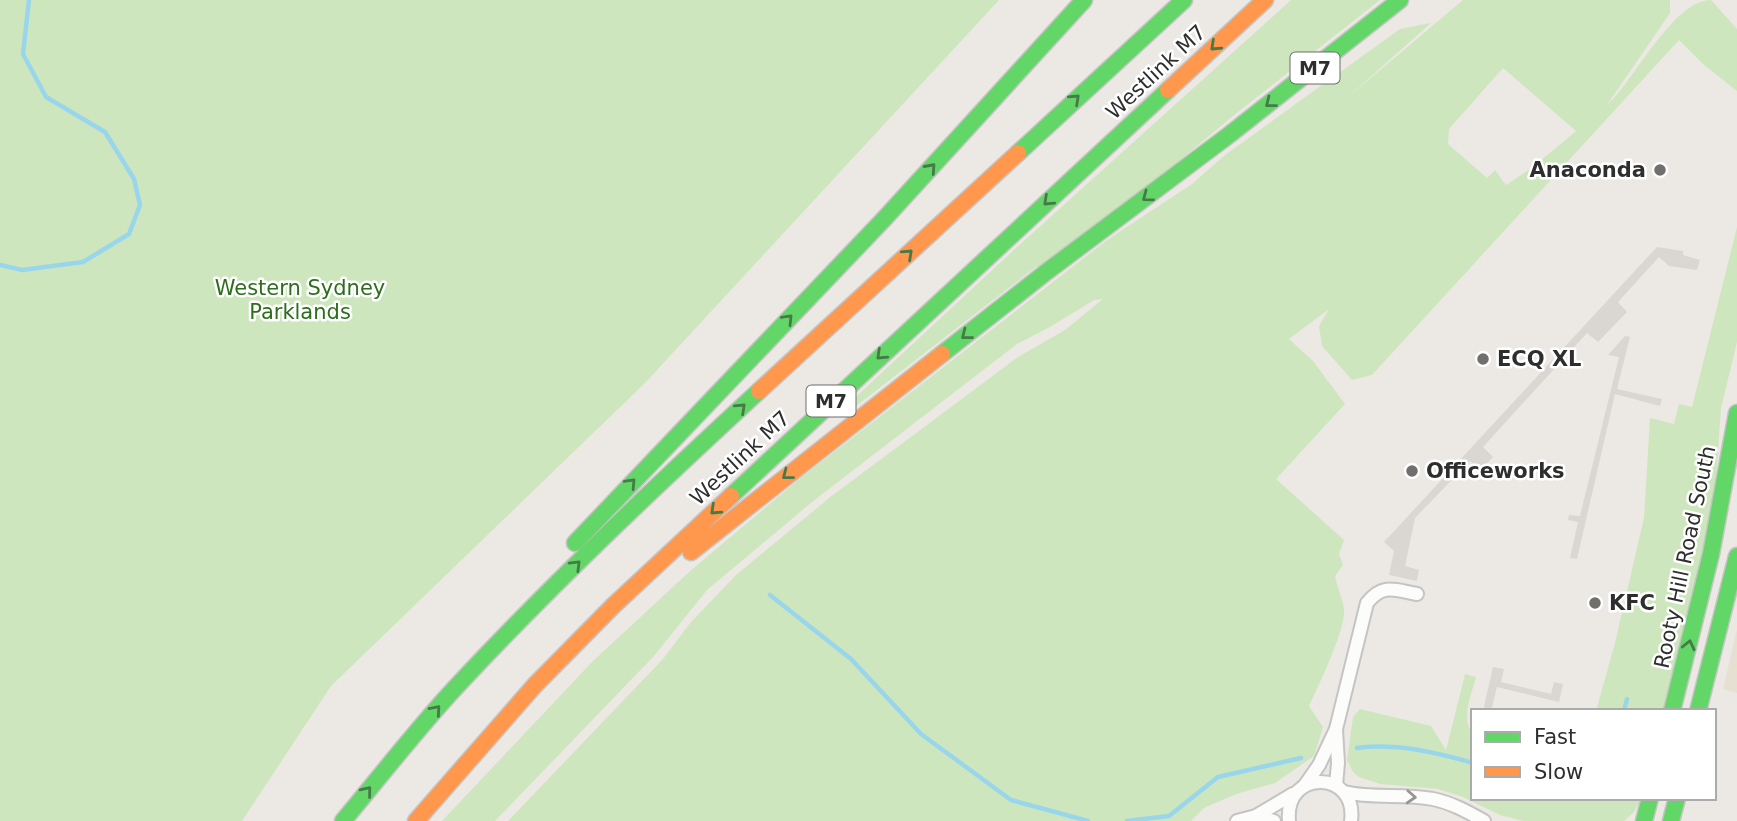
<svg xmlns="http://www.w3.org/2000/svg" width="1737" height="821" viewBox="0 0 1737 821" font-family="'DejaVu Sans',sans-serif">
<style>
.education{fill:#e6e0d3}
.green{fill:#cee6be;fill-rule:evenodd}
.plaza{fill:#dad6d2}
.lines{fill:none;stroke-linecap:round;stroke-linejoin:round}
.stream{stroke:#99d6ec;stroke-width:4.5}
.street-casing{stroke:#c5c4c5;stroke-width:16}
.fast-casing{stroke:#c5c4c5;stroke-width:19}
.slow-casing{stroke:#c5c4c5;stroke-width:19}
.street{stroke:#fcfcfb;stroke-width:12}
.fast{stroke:#63d668;stroke-width:16}
.slow{stroke:#ff974d;stroke-width:16}
.oneway{stroke:#467a48}
.oneway2{stroke:#959594}
.poi-dot{fill:#706f6e;stroke:#fff;stroke-width:2.5}
.labels{text-anchor:middle;dominant-baseline:central;stroke-width:5;stroke-linejoin:round;paint-order:stroke}
.shield{fill:#fff;stroke:#6d6d6d;stroke-width:2}
.shield-label{font-size:19px;font-weight:bold;fill:#2e2e2e}
.street-label{font-size:21px;fill:#2e2e2e;stroke:#fff}
.poi-label{font-size:21px;font-weight:bold;fill:#2e2e2e;stroke:#fff;text-anchor:start}
.park-label{font-size:21px;fill:#2c6e1b;stroke:#fff}
</style>
<rect width="100%" height="100%" fill="#ece8e4"/>
<polygon class="education" points="1737,629 1737,693 1723,689"/>
<g class="green">
<polygon points="0,0 999,0 645,383 331,686 242,821 0,821"/>
<polygon points="1291,0 1380,0 1233,116 1045,273 1037,266 851,410 846,406 1016,248"/>
<path d="M1463,0H1670V13L1607,105C1635,80 1673,0 1711,0L1737,29V91L1704,65L1679,40L1372,375L1352,380L1322,346L1319,326L1329,309L1289,339L1313,361L1345,404L1276,479L1344,540L1339,554L1343,565L1335,576C1337,587 1342,598 1344,608C1347,627 1318,687 1309,706L1323,727L1314,756L1275,783L1236,794L1204,808L1191,821H508L663,659L691,622L736,575L829,498L1018,357L1065,330L1103,299L1094,300L1050,327L1017,344L812,502L707,590L654,656L495,821H442L593,661L689,572L798,480L1107,240L1192,184L1225,155L1400,29L1431,23L1347,98ZM1503,68L1576,131L1533,167L1506,185L1495,170L1487,178L1448,144L1449,129Z"/>
<polygon points="1737,227 1737,342 1721,408 1716,481 1709,528 1664,711 1596,711 1615,643 1644,518 1650,418 1674,424 1679,404 1692,407"/>
<path d="M1465,674L1476,677C1472,694 1460,718 1473,734V798H1642L1634,812L1624,821H1523L1500,815L1463,797L1438,789L1380,784L1359,777L1353,772L1347,760L1353,717L1360,709L1431,726L1446,750Z"/>
</g>
<g class="plaza">
<polygon points="1657,247 1683,251 1683,255 1700,260 1697,270 1669,266 1659,257 1618,302 1627,312 1598,342 1587,333 1483,447 1493,457 1481,470 1470,461 1415,518 1405,566 1419,570 1417,581 1389,575 1394,551 1384,542"/>
<polygon points="1625,336 1630,337 1617,389 1662,399 1660,406 1615,394 1577,559 1570,558 1578,522 1568,520 1569,515 1580,516 1619,357 1608,355"/>
<polygon points="1493,667 1504,669 1501,682 1551,694 1554,682 1563,684 1559,702 1497,687 1491,711 1483,711"/>
</g>
<g class="lines">
<g class="stream">
<polyline points="0,265 22,270 83,262 129,234 140,205 134,179 105,132 46,97 23,54 29,0"/>
<polyline points="770,595 851,659 921,734 1011,800 1088,821"/>
<polyline points="1624,711 1627,699"/>
<path d="M1357,748C1396,743 1435,752 1473,763"/>
<polyline points="1127,821 1169,816 1218,777 1301,758"/>
</g>
<g class="street-casing">
<g id="street">
<path d="M1305,785L1319,765L1336,729L1367,603C1383,583 1394,590 1417,594"/>
<polyline points="1336,785 1338,763 1336,729"/>
<path d="M1344,792C1373,799 1403,793 1433,799C1452,803 1468,812 1484,821"/>
<polyline points="1256,816 1274,821"/>
<polyline points="1237,821 1256,816 1293,794"/>
<path d="M1289,821C1284,768 1358,770 1351,821"/>
</g>
</g>
<g class="fast-casing">
<g id="fast">
<polyline points="1018,153 1184,0"/>
<polyline points="942,354 1045,273 1229,135 1400,0"/>
<polyline points="731,496 1168,90"/>
<polyline points="575,543 885,218 1084,0"/>
<polyline points="1672,711 1711,554 1737,413"/>
<polyline points="1698,711 1737,556"/>
<path d="M343,821C380,777 416,730 456,687C552,584 655,487 759,391"/>
<polyline points="1644,821 1650,798"/>
<polyline points="1671,821 1677,798"/>
</g>
</g>
<g class="slow-casing">
<g id="slow">
<polyline points="1168,90 1265,0"/>
<polyline points="759,391 1018,153"/>
<polyline points="691,552 942,354"/>
<polyline points="416,821 535,685 613,606 731,496"/>
</g>
</g>
<use href="#street" class="street"/>
<use href="#fast" class="fast"/>
<use href="#slow" class="slow"/>
</g>
<defs><path id="oneway-chevron" d="M-2-3.5L2.5 0L-2 3.5" fill="none" stroke-width="1.6" stroke-linecap="round" stroke-linejoin="round" transform="scale(1.75)"/></defs>
<g class="oneway">
<use href="#oneway-chevron" transform="translate(1215 46) rotate(137)"/>
<use href="#oneway-chevron" transform="translate(1075 99) rotate(-43)"/>
<use href="#oneway-chevron" transform="translate(1270 103) rotate(142)"/>
<use href="#oneway-chevron" transform="translate(931 168) rotate(-48)"/>
<use href="#oneway-chevron" transform="translate(1147 197) rotate(143)"/>
<use href="#oneway-chevron" transform="translate(1048 201) rotate(137)"/>
<use href="#oneway-chevron" transform="translate(908 254) rotate(-43)"/>
<use href="#oneway-chevron" transform="translate(788 319) rotate(-46)"/>
<use href="#oneway-chevron" transform="translate(966 335) rotate(142)"/>
<use href="#oneway-chevron" transform="translate(881 355) rotate(137)"/>
<use href="#oneway-chevron" transform="translate(741 408) rotate(-43)"/>
<use href="#oneway-chevron" transform="translate(787 475) rotate(142)"/>
<use href="#oneway-chevron" transform="translate(631 483) rotate(-47)"/>
<use href="#oneway-chevron" transform="translate(715 510) rotate(137)"/>
<use href="#oneway-chevron" transform="translate(576 565) rotate(-45)"/>
<use href="#oneway-chevron" transform="translate(1689 645) rotate(-77)"/>
<use href="#oneway-chevron" transform="translate(436 710) rotate(-49)"/>
<use href="#oneway-chevron" transform="translate(367 791) rotate(-51)"/>
</g>
<use class="oneway2" href="#oneway-chevron" transform="translate(1411 797) rotate(3)"/>
<g class="poi-dot">
<circle cx="1660" cy="170" r="7"/>
<circle cx="1483" cy="359" r="7"/>
<circle cx="1412" cy="471" r="7"/>
<circle cx="1595" cy="603" r="7"/>
</g>
<g class="labels">
<g class="shield">
<rect x="1290.5" y="52.5" width="49" height="31" rx="5"/>
<rect x="806.5" y="385.5" width="49" height="31" rx="5"/>
</g>
<g class="shield-label">
<text x="1315" y="68">M7</text>
<text x="831" y="401">M7</text>
</g>
<g class="street-label">
<text transform="translate(1156 72) rotate(-43)">Westlink M7</text>
<text transform="translate(740 458) rotate(-43)">Westlink M7</text>
<text transform="translate(1685 557) rotate(-78)">Rooty Hill Road South</text>
</g>
<g class="poi-label">
<text x="1646" y="170" text-anchor="end">Anaconda</text>
<text x="1497" y="359">ECQ XL</text>
<text x="1426" y="471">Officeworks</text>
<text x="1609" y="603">KFC</text>
</g>
<g class="park-label">
<text x="300" y="288">Western Sydney<tspan x="300" dy="24">Parklands</tspan></text>
</g>
</g>
<rect x="1471" y="709" width="245" height="91" fill="#ffffff" stroke="#ababab" stroke-width="2"/>
<rect x="1485" y="732" width="35" height="10" fill="#63d668" stroke="#ababab" stroke-width="2"/>
<text x="1534" y="744" font-size="21" fill="#2e2e2e">Fast</text>
<rect x="1485" y="767" width="35" height="10" fill="#ff974d" stroke="#ababab" stroke-width="2"/>
<text x="1534" y="779" font-size="21" fill="#2e2e2e">Slow</text>
</svg>
